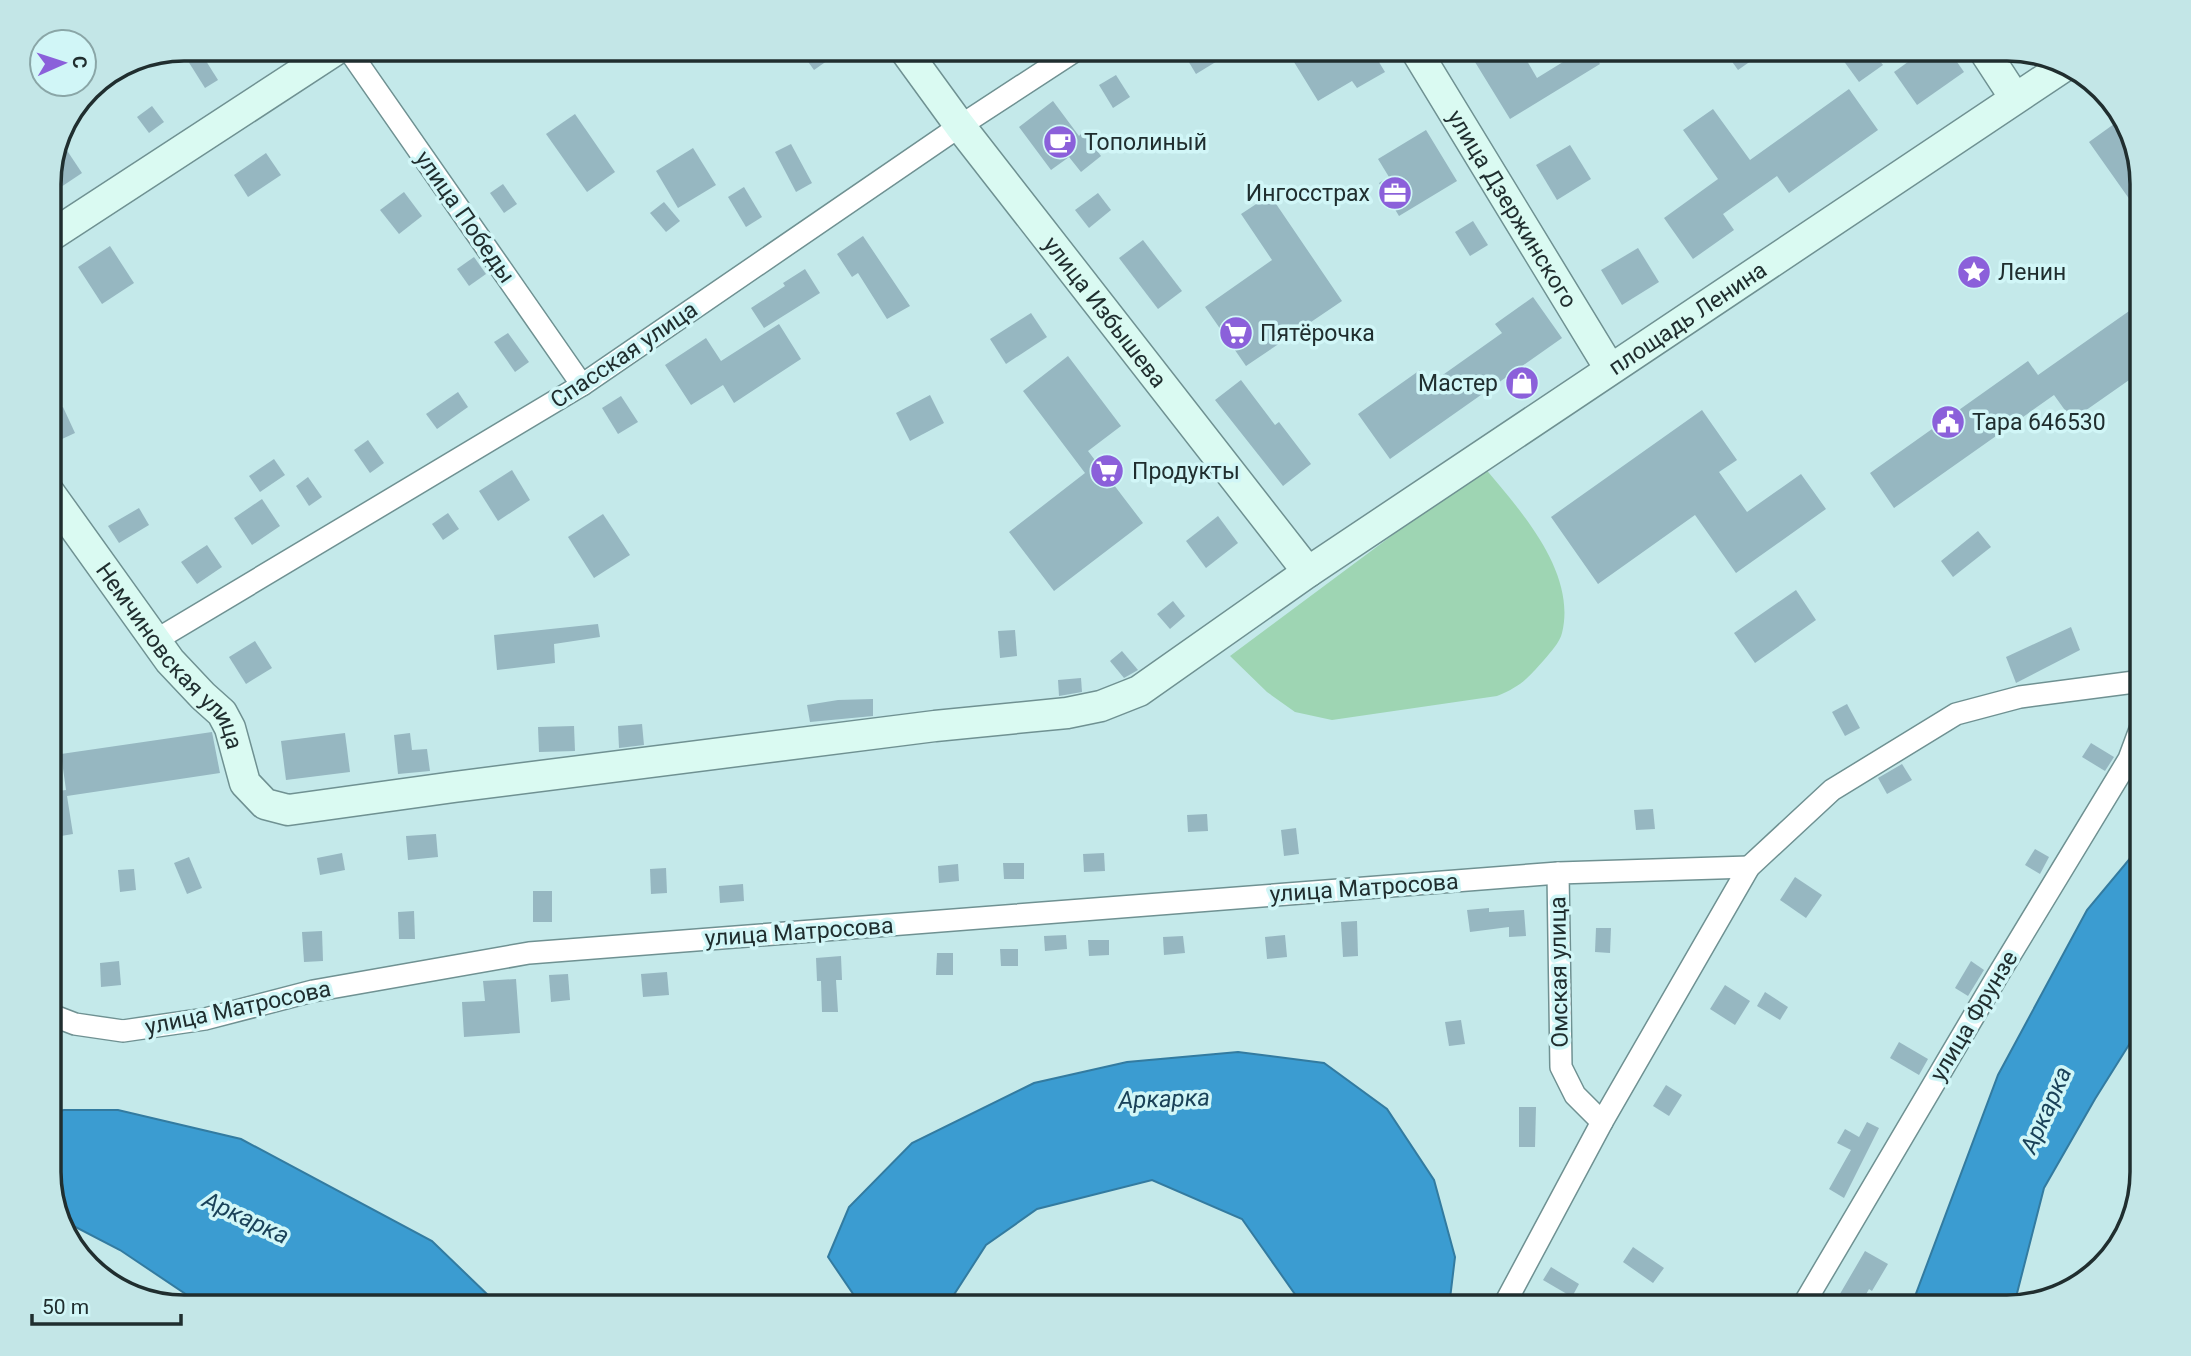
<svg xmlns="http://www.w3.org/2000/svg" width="2191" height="1356" viewBox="0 0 2191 1356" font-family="Roboto,sans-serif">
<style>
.green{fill:#9ed5b3}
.water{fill:#3b9cd1;stroke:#337ba0;stroke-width:2}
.building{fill:#96b7c1}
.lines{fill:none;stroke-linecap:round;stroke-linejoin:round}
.street-casing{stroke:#6f9192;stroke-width:24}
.secondary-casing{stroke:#6f9192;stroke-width:33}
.street{stroke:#fff;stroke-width:21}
.secondary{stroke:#dafaf2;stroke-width:30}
.labels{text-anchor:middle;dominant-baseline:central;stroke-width:7;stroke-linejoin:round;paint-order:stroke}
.poi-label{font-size:23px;fill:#202e2f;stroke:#d1f6f7;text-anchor:start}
.street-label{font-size:23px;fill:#202e2f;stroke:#d1f6f7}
.water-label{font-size:24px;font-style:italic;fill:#1a4259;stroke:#d1f6f7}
.rim{fill:none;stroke:#202e2f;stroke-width:3.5}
</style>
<rect width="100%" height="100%" fill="#c4e9ea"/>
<path class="green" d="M1484,467C1520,510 1577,572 1562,633C1560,642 1550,653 1544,660C1527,679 1521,686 1497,696L1332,720L1295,712L1267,692L1230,656Z"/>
<g class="water">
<polygon points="2142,844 2142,1024 2095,1099 2044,1188 2014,1305 1911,1307 1998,1075 2087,910"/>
<polygon points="1238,1052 1324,1063 1387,1109 1434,1180 1455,1257 1449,1307 1304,1307 1242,1219 1152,1180 1037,1209 986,1245 946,1307 862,1307 828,1257 849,1207 912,1143 1034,1083 1127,1062"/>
<polygon points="64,1110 118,1110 241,1139 432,1241 491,1298 527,1307 205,1307 120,1250 62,1220 49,1180 49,1113"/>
</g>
<g class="building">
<polygon points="799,49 844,49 814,70"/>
<polygon points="1181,49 1237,49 1196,74"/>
<polygon points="1286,49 1371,49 1385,72 1357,88 1352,81 1318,101"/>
<polygon points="1467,49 1520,49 1537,78 1584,49 1591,49 1600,64 1510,119"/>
<polygon points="1723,49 1768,49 1738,70"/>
<polygon points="1835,49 1871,49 1883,65 1859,82"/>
<polygon points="1926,49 1948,49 1964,72 1917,105 1894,72"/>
<polygon points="201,53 218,80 205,88 188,61"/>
<polygon points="1116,75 1130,97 1113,108 1099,85"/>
<polygon points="1849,89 1878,130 1789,193 1777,176 1723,214 1734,230 1693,259 1664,218 1718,179 1683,130 1713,109 1750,160"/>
<polygon points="1053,101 1079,136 1083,132 1101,156 1081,172 1069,157 1051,170 1019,127"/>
<polygon points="152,106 164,122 149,133 137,117"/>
<polygon points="575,114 615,172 587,192 546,134"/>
<polygon points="2114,124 2125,139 2129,136 2142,176 2142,217 2089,142"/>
<polygon points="1426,130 1457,181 1399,216 1379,183 1389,177 1378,159"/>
<polygon points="58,137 82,173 61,187 51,171"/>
<polygon points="791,144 812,183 796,192 775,152"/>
<polygon points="1570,145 1591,179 1557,200 1536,165"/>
<polygon points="693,148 716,185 678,208 656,171"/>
<polygon points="266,153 281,175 248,197 234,175"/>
<polygon points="503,184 517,204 504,213 490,193"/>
<polygon points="744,187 762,217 746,227 728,197"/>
<polygon points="404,192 422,216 399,234 380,210"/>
<polygon points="1098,193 1111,210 1089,228 1075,210"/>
<polygon points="1270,195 1342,301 1246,366 1205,307 1272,260 1241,214"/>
<polygon points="664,202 680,221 666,232 650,213"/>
<polygon points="1473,221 1488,245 1470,256 1455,232"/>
<polygon points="863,236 910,306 887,319 858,273 852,277 837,254"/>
<polygon points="1143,240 1182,291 1158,309 1119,258"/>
<polygon points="110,246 134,283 102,304 78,267"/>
<polygon points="1638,248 1659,282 1622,305 1601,270"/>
<polygon points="474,257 486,274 469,286 457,269"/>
<polygon points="805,269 820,293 764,328 751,308 785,286 783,283"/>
<polygon points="1533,297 1562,338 1390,459 1358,414 1420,370 1430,384 1502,333 1495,324"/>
<polygon points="2142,302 2142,371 2072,420 2054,395 1894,508 1870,473 2028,361 2038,375"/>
<polygon points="1031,313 1047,337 1006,364 990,339"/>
<polygon points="779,324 801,359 734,403 723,385 691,405 665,365 706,338 721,361"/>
<polygon points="508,333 529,362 515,372 494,342"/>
<polygon points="1068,356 1121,426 1088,451 1143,523 1054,591 1009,532 1085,473 1023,391"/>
<polygon points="1241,380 1275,425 1279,422 1311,464 1283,486 1215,400"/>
<polygon points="458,392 468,407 437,429 426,414"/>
<polygon points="930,395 944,423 910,441 896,413"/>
<polygon points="621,396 638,422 618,434 602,408"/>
<polygon points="63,407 75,433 49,445 49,413"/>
<polygon points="1702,410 1737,460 1719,472 1747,512 1801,474 1826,509 1736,573 1695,515 1598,584 1551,517"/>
<polygon points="368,440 384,463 370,473 354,450"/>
<polygon points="274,459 285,475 260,492 249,476"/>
<polygon points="512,470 530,500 498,521 479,491"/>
<polygon points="308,477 322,497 309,506 296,486"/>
<polygon points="262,499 280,526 252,545 234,518"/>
<polygon points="139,508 149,525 119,543 108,526"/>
<polygon points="448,513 459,529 443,540 432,524"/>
<polygon points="603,514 630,555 594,578 568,537"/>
<polygon points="1218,516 1238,543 1206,568 1186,541"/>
<polygon points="1978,531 1991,547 1953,577 1941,561"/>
<polygon points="207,545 222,567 197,584 181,562"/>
<polygon points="1796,590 1816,620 1755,663 1734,633"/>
<polygon points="1173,601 1185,616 1170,629 1157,614"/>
<polygon points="598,624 600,637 554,644 555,663 497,670 494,635"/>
<polygon points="2071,627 2080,650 2016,683 2006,657"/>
<polygon points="1015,630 1017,656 1000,658 998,631"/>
<polygon points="255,641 272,668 246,684 229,657"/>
<polygon points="1122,651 1138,670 1124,678 1110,661"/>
<polygon points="1081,678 1082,692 1059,696 1058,680"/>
<polygon points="873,699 873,716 810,722 807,705 838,700"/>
<polygon points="1847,704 1860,728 1845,736 1832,712"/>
<polygon points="642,724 644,745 619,748 618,726"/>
<polygon points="574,726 575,751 539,752 538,727"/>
<polygon points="212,732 220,773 67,796 73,834 49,838 49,792 66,790 61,754"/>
<polygon points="345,733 350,772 286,780 281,741"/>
<polygon points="410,733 412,750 427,749 430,771 398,774 394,735"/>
<polygon points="2091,743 2114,757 2105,771 2082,757"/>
<polygon points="1902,764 1912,780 1887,794 1878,778"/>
<polygon points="1653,809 1655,829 1636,830 1634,810"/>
<polygon points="1207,814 1208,831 1188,832 1187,815"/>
<polygon points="1296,828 1299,854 1284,856 1281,830"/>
<polygon points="436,834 438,857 408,860 406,836"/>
<polygon points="2035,849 2049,857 2040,874 2025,865"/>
<polygon points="342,853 345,870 320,875 317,858"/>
<polygon points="1104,853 1105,871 1084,872 1083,854"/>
<polygon points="189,857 202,888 187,894 174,863"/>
<polygon points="1003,863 1024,863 1024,879 1004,879"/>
<polygon points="958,864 959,881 939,883 938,866"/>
<polygon points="666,868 667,893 651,894 650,869"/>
<polygon points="134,869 136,890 120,892 118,870"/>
<polygon points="1795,877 1822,895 1806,918 1780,900"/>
<polygon points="743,884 744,901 720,903 719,886"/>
<rect x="533" y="891" width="19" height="31"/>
<polygon points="1489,908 1489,912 1524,910 1526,936 1509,937 1509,927 1470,932 1467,910"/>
<polygon points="414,911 415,939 399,939 398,912"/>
<polygon points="1357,921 1358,956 1343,957 1341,922"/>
<polygon points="1596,928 1611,928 1610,953 1595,952"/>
<polygon points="322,931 323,961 304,962 302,932"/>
<polygon points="1066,935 1067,949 1045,951 1044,936"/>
<polygon points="1285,935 1287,957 1267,959 1265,937"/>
<polygon points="1183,936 1185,953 1164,955 1163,937"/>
<polygon points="1088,940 1109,940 1109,955 1089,956"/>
<polygon points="1000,949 1018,949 1018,966 1001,966"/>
<polygon points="937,953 953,953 953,975 936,975"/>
<polygon points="841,956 842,980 836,980 838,1012 822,1012 821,981 817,981 816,958"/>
<polygon points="119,961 121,985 101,987 100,963"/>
<polygon points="1971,961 1984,970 1968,996 1955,988"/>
<polygon points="667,972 669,995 643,997 641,974"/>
<polygon points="568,974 570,1000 551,1002 549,975"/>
<polygon points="516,979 520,1033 464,1037 462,1002 485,1001 483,981"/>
<polygon points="1725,985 1750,1001 1735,1025 1710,1009"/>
<polygon points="1765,992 1788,1007 1780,1020 1757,1006"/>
<polygon points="1461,1020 1465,1044 1449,1046 1445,1022"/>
<polygon points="1899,1042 1928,1059 1919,1075 1890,1058"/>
<polygon points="1666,1085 1682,1095 1669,1116 1653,1106"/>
<polygon points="1519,1107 1536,1107 1535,1147 1519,1147"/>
<polygon points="1867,1122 1879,1128 1844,1198 1829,1189 1851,1150 1837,1143 1845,1129 1859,1137"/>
<polygon points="1633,1247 1664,1268 1653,1283 1623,1262"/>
<polygon points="1865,1251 1888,1264 1872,1291 1869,1289 1859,1307 1851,1307 1837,1299"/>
<polygon points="1551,1267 1579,1284 1572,1297 1543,1280"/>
</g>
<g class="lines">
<g class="street-casing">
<g id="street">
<polyline points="348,49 582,385"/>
<polyline points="156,640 582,385 960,126 1078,49"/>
<polyline points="49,1014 75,1024 123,1031 205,1019 313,991 529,953 1558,873"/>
<polyline points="1602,1122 1575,1095 1561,1067 1558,873 1749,867"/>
<polyline points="1503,1307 1602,1122 1749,867 1832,790 1956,714 2020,697 2142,681"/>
<polyline points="1802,1307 1998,975 2129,759 2142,724"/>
</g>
</g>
<g class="secondary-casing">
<g id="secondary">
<path id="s1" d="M904,49L960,126L1308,572"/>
<path id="s2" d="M1415,49L1610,369"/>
<polyline points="1983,49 2015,98"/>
<polyline points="49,237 337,49"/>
<path id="s3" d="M49,492L170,661L203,696L222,713L230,728L245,783L265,804L288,810L454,787L935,726L1067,713L1101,706L1139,691L1308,572L2066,65"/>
</g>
</g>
<use href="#street" class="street"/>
<use href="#secondary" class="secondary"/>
</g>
<defs>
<g id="cafe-disc" transform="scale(1.75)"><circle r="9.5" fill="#8b60da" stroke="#d1f6f7"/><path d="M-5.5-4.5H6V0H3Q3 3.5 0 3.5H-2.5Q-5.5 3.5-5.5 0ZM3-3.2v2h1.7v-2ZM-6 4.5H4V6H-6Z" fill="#fff"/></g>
<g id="office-disc" transform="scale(1.75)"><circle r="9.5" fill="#8b60da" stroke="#d1f6f7"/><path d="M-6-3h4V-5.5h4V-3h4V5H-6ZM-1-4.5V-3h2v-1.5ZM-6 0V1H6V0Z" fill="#fff"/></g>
<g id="sight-disc" transform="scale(1.75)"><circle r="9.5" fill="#8b60da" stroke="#d1f6f7"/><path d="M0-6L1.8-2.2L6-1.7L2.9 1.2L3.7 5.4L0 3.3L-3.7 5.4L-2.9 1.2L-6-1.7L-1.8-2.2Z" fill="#fff"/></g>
<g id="supermarket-disc" transform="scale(1.75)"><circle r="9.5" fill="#8b60da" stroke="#d1f6f7"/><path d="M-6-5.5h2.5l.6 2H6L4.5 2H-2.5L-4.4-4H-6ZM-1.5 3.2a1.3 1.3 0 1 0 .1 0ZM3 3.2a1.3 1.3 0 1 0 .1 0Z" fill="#fff"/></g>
<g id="shop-disc" transform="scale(1.75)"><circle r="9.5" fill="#8b60da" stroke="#d1f6f7"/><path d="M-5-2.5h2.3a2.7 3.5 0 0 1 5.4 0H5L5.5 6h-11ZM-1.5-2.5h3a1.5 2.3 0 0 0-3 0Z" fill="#fff"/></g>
<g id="civic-disc" transform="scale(1.75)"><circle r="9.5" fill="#8b60da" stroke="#d1f6f7"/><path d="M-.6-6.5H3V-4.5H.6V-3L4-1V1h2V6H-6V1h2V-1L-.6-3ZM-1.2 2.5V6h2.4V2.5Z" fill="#fff"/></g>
</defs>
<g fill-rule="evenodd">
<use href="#cafe-disc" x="1060" y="142"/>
<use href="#office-disc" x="1395" y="193"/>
<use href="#sight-disc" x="1974" y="272"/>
<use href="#supermarket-disc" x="1236" y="333"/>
<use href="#shop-disc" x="1522" y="383"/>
<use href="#civic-disc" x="1948" y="422"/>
<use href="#supermarket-disc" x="1107" y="471"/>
</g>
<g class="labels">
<g class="poi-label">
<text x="1084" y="142">Тополиный</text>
<text x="1370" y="193" text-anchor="end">Ингосстрах</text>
<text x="1998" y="272">Ленин</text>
<text x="1260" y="333">Пятёрочка</text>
<text x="1498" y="383" text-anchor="end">Мастер</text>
<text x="1972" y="422">Тара 646530</text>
<text x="1132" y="471">Продукты</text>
</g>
<g class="street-label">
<text stroke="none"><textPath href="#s2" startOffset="187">улица Дзержинского</textPath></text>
<text transform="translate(465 217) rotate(55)">улица Победы</text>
<text stroke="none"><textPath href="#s1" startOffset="331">улица Избышева</textPath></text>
<text stroke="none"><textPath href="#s3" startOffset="1932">площадь Ленина</textPath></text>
<text transform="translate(624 355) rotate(-34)">Спасская улица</text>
<text stroke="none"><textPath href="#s3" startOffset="205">Немчиновская улица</textPath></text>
<text transform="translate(1364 888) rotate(-4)">улица Матросова</text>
<text transform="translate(799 932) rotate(-4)">улица Матросова</text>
<text transform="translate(1559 972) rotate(-91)">Омская улица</text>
<text transform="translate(238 1008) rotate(-12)">улица Матросова</text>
<text transform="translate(1974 1016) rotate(-59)">улица Фрунзе</text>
</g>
<g class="water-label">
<text transform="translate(1164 1099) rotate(-2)">Аркарка</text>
<text transform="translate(2046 1110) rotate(-66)">Аркарка</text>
<text transform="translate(246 1218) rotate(25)">Аркарка</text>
</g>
</g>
<path d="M0 0H2191V1356H0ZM184 61H2007A123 123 0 0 1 2130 184V1172A123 123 0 0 1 2007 1295H184A123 123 0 0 1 61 1172V184A123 123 0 0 1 184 61Z" fill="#c3e6e7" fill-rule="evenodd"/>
<path class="rim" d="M184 61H2007A123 123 0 0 1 2130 184V1172A123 123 0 0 1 2007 1295H184A123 123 0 0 1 61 1172V184A123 123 0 0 1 184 61Z"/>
<g transform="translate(63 63) rotate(87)"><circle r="33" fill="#d1f6f7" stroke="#8aa6a7" stroke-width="2"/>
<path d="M0-5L12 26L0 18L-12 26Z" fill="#8b60da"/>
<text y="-10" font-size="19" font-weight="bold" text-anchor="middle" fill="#202e2f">С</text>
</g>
<path d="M32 1314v10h149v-10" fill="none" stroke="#202e2f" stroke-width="3.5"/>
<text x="42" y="1314" font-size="21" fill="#202e2f" stroke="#d1f6f7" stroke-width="5" paint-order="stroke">50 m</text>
</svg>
